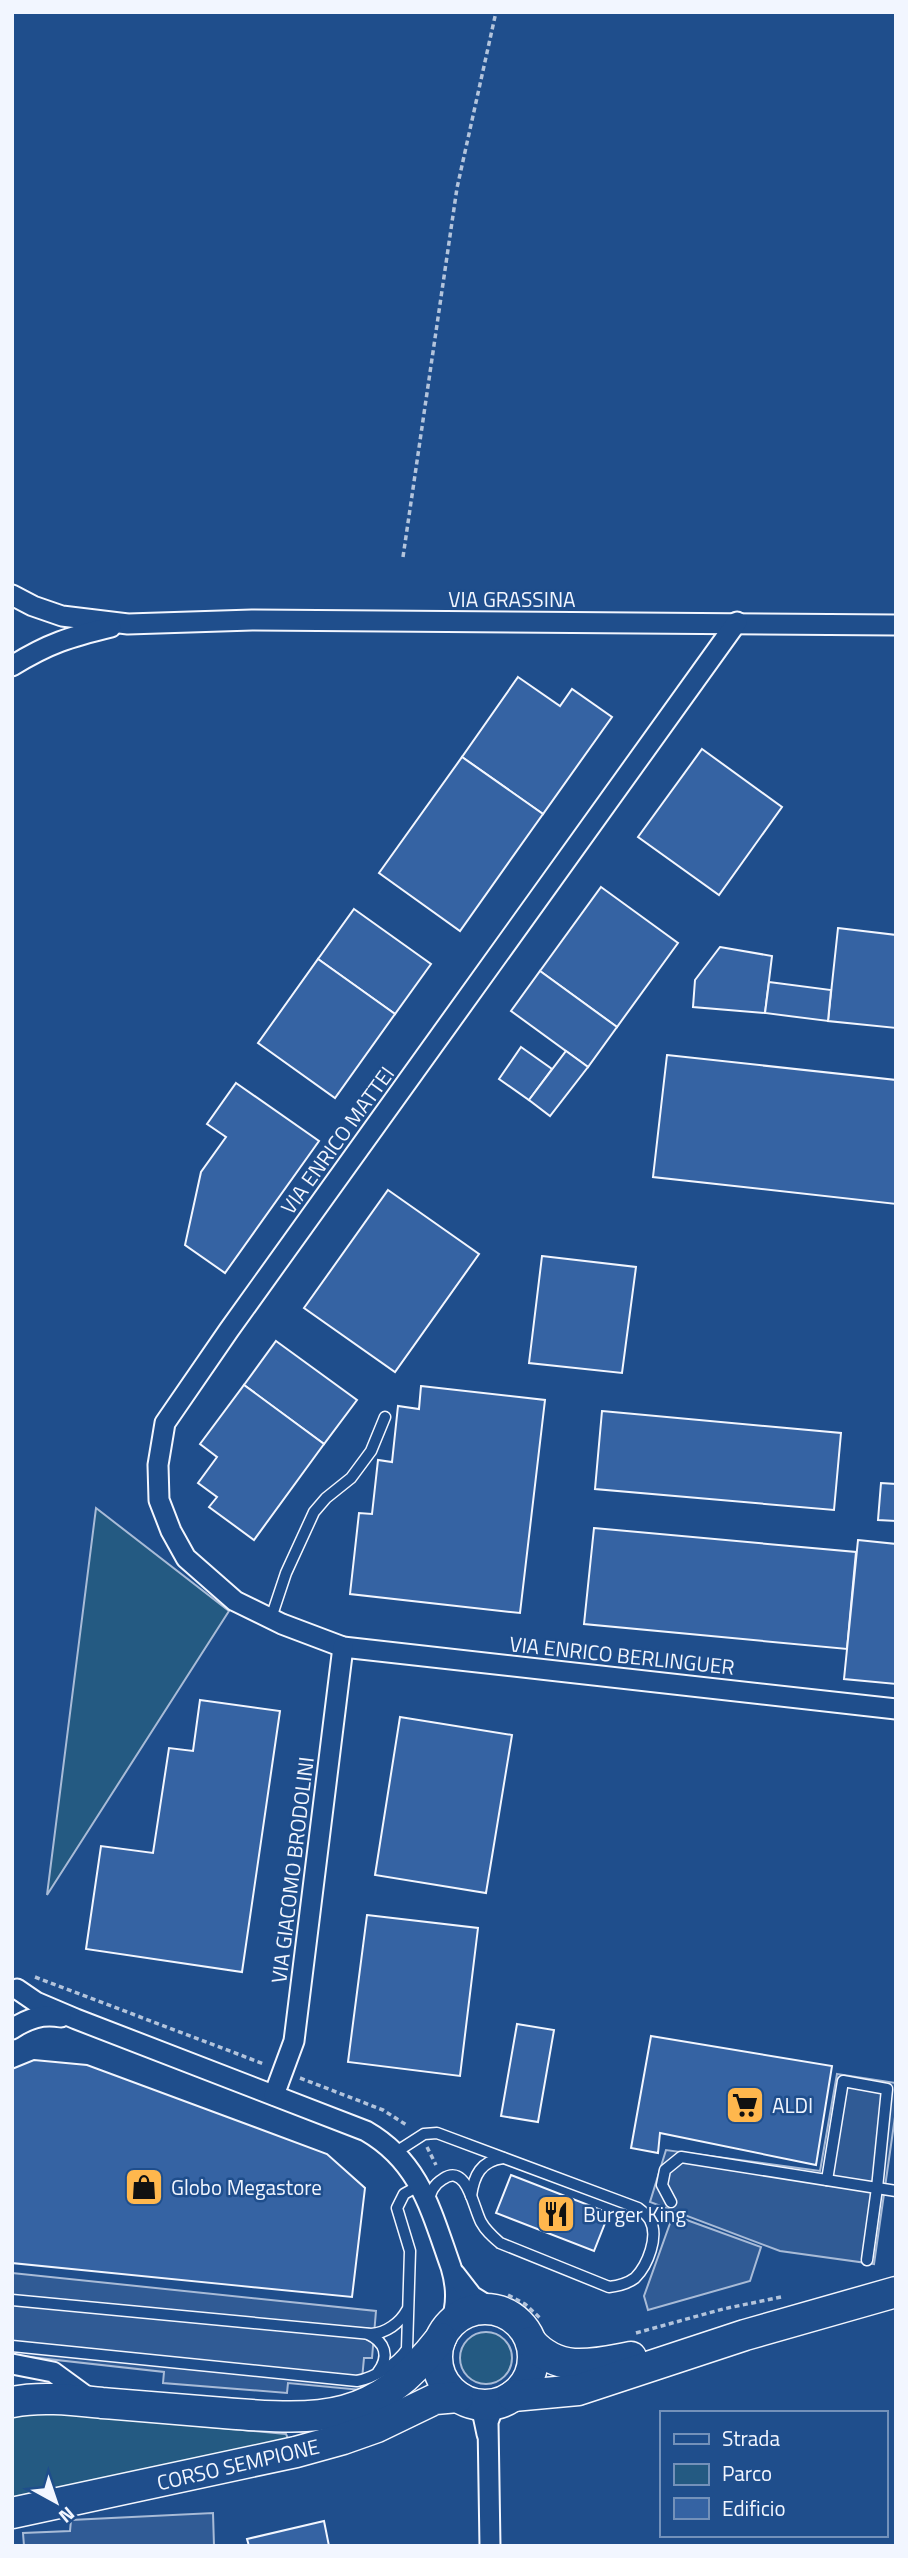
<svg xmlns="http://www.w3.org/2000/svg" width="908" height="2558" viewBox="0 0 908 2558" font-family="'Titillium Web',sans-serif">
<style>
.green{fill:#245a82;stroke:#a8bbd7;stroke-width:2}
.parking{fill:#305b95;stroke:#a8bbd7;stroke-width:2}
.building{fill:#3563a3;stroke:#f2f6ff;stroke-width:2}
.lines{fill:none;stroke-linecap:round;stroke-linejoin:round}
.service-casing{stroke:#f2f6ff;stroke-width:13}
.minor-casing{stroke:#f2f6ff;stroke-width:23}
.primary-casing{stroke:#f2f6ff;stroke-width:33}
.path{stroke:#b3c4dc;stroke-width:3.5;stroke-dasharray:5 3.5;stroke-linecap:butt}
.service{stroke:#1f4e8c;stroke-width:10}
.minor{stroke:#1f4e8c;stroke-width:19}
.primary{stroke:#1f4e8c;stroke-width:30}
.labels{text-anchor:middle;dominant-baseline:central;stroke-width:5;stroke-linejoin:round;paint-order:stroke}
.street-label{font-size:21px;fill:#f2f6ff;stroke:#1f4e8c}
.poi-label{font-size:21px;fill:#f2f6ff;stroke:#1f4e8c;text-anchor:start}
</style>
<rect width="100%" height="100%" fill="#1f4e8c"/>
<g class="green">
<polygon points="96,1508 229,1611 47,1895"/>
<circle cx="486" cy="2358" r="26"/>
<polygon points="34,2411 286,2434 290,2443 12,2498 12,2415"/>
</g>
<g class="parking">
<polygon points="837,2074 896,2083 896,2110 874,2264 780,2251 650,2202 666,2150 820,2171"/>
<polygon points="673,2215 761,2247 750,2281 648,2310 644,2296"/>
<polygon points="12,2273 376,2311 372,2358 364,2358 361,2390 288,2383 287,2393 163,2383 164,2372 12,2355"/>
<polygon points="213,2513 214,2546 24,2546 23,2533 70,2531 71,2520"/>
</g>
<g class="building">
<polygon points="518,677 560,706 572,689 612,717 543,814 462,757"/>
<polygon points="702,749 782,807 719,895 638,837"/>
<polygon points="462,757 543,814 460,931 379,873"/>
<polygon points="601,887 678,943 617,1027 540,971"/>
<polygon points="354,909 431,964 395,1014 318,959"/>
<polygon points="838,928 896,935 896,1028 828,1021"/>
<polygon points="720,947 772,956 765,1013 693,1007 695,980"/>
<polygon points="318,959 395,1014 335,1098 258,1043"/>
<polygon points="540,971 617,1027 588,1067 511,1011"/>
<polygon points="769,982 831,990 828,1021 765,1013"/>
<polygon points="521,1047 552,1069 529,1100 499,1079"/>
<polygon points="566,1051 588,1067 550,1116 529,1100"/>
<polygon points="667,1055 896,1080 896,1204 653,1177"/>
<polygon points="236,1083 319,1141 225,1273 185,1245 201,1172 226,1137 207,1124"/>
<polygon points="388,1190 479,1254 395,1372 304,1308"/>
<polygon points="542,1256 636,1267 622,1373 529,1363"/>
<polygon points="276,1341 357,1400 324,1444 244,1385"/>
<polygon points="244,1385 324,1444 254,1540 209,1507 217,1497 198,1483 217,1457 200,1444"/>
<polygon points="421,1386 545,1400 520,1613 350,1594 359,1513 372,1514 378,1460 392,1462 398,1406 419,1409"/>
<polygon points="602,1411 841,1433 834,1510 595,1489"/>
<polygon points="881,1483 896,1484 896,1521 878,1520"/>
<polygon points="594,1528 856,1552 847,1649 584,1624"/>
<polygon points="858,1540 896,1544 896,1684 844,1679"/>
<polygon points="200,1700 280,1711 242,1972 86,1949 101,1846 153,1853 169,1748 193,1751"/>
<polygon points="400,1717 512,1735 486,1893 375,1875"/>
<polygon points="367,1915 478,1928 460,2076 348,2062"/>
<polygon points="517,2024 554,2030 538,2122 501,2116"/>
<polygon points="651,2036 832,2066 816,2165 660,2133 658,2153 631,2148"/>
<polygon points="34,2060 87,2065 327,2154 365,2188 352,2297 12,2263 12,2069"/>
<polygon points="511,2175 609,2213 594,2251 496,2213"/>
<polygon points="324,2521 329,2546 249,2546 247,2539"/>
</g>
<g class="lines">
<g class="service-casing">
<g id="service">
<polyline points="271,1618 286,1573 314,1512 326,1498 351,1478 371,1451 385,1417"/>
<path d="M396,2152L424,2134L437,2133L638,2208C642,2211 647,2215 650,2220C659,2236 648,2265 635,2278C627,2284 618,2286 609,2287L500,2243C492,2236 486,2231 481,2222C473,2207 467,2163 443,2179C433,2185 431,2192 428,2202"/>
<polyline points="827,2180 843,2081 887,2089 877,2188 867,2260"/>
<path d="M471,2196C474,2175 481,2161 503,2158"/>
<polyline points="671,2202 662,2185 665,2170 681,2157 896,2191"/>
<path d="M12,2300L371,2334C386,2333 400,2323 407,2310"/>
<path d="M368,2334C385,2342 390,2356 378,2372"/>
<path d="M12,2346L357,2381C374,2378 397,2364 407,2349L410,2251L397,2208L404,2194L420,2185"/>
</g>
</g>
<g class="minor-casing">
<g id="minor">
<polyline points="12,595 33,606 62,616 128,624 252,620 896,625"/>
<polyline points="737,622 229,1330 165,1423 158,1465 159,1500 171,1531 186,1558 235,1601 282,1624 343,1647 896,1709"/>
<path d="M12,666C49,643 70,637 111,627"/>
<path d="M17,1989L36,2002L76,2019L366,2131C420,2162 431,2211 451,2267C457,2287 458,2305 450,2324"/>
<path d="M12,2029C29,2018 42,2014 61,2017"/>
<polyline points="274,2095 294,2041 343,1647"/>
<polyline points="455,2274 472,2296 493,2309"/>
<polyline points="12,2364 53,2372 90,2399"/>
<polyline points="473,2404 483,2415 487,2434"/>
<polyline points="490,2546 488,2422 492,2411 506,2401"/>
</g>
</g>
<g class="primary-casing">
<g id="primary">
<circle cx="485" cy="2357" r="48"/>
<path d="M531,2342C559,2374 594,2364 631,2357"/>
<polyline points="513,2396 578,2390 745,2335 896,2292"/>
<path d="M12,2402C41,2396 73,2400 102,2403C143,2406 184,2410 224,2413C323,2421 375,2423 441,2338"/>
<polyline points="12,2513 296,2452 343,2439 377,2427 435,2399 458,2397"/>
</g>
</g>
<g class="path">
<polyline points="403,557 457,188 496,12"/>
<polyline points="35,1977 264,2064"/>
<polyline points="300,2078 383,2110 408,2126"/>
<polyline points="427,2147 436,2165"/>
<polyline points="508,2295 525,2304 541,2319"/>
<polyline points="636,2333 723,2309 781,2297"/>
</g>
<use href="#service" class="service"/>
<use href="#minor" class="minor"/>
<use href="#primary" class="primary"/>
</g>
<defs>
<g id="supermarket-square" transform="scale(2.0125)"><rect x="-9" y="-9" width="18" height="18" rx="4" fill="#ffb74d" stroke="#1f4e8c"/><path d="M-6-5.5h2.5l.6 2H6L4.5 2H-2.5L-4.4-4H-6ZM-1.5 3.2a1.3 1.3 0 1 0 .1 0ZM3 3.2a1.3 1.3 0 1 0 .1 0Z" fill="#111"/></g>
<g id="shop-square" transform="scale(2.0125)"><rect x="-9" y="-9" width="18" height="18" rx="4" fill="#ffb74d" stroke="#1f4e8c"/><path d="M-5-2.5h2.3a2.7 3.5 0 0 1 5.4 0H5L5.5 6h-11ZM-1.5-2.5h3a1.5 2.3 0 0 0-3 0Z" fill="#111"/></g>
<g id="restaurant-square" transform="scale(2.0125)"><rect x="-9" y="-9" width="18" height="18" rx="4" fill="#ffb74d" stroke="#1f4e8c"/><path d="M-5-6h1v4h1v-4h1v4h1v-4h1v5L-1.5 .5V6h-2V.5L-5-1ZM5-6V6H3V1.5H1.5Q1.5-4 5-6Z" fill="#111"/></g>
</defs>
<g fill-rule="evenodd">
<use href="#supermarket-square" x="745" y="2105"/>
<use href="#shop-square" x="144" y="2187"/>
<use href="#restaurant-square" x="556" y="2214"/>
</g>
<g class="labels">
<g class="street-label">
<text x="512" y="599">VIA GRASSINA</text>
<text transform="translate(337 1140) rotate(-54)">VIA ENRICO MATTEI</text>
<text transform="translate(622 1655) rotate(6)">VIA ENRICO BERLINGUER</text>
<text transform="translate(292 1870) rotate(-83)">VIA GIACOMO BRODOLINI</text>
<text transform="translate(238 2464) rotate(-13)">CORSO SEMPIONE</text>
</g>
<g class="poi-label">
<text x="772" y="2105">ALDI</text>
<text x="171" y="2187">Globo Megastore</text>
<text x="583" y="2214">Burger King</text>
</g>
</g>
<rect width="908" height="2558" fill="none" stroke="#f2f6ff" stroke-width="28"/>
<rect x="660" y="2411" width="228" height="126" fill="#1f4e8c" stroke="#7391ba" stroke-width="2"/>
<rect x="674" y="2434" width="35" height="10" fill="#1f4e8c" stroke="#7391ba" stroke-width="2"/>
<text x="722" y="2446" font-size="21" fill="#f2f6ff">Strada</text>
<rect x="674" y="2464" width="35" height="21" fill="#245a82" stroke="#7391ba" stroke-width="2"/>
<text x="722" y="2481" font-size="21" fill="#f2f6ff">Parco</text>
<rect x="674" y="2498" width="35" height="21" fill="#3563a3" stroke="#7391ba" stroke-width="2"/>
<text x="722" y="2516" font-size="21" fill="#f2f6ff">Edificio</text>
<g transform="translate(56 2502) rotate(140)" stroke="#1f4e8c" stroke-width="5" paint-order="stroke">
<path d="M0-5L12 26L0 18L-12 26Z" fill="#f2f6ff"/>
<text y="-10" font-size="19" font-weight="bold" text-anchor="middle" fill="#f2f6ff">N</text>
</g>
</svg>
